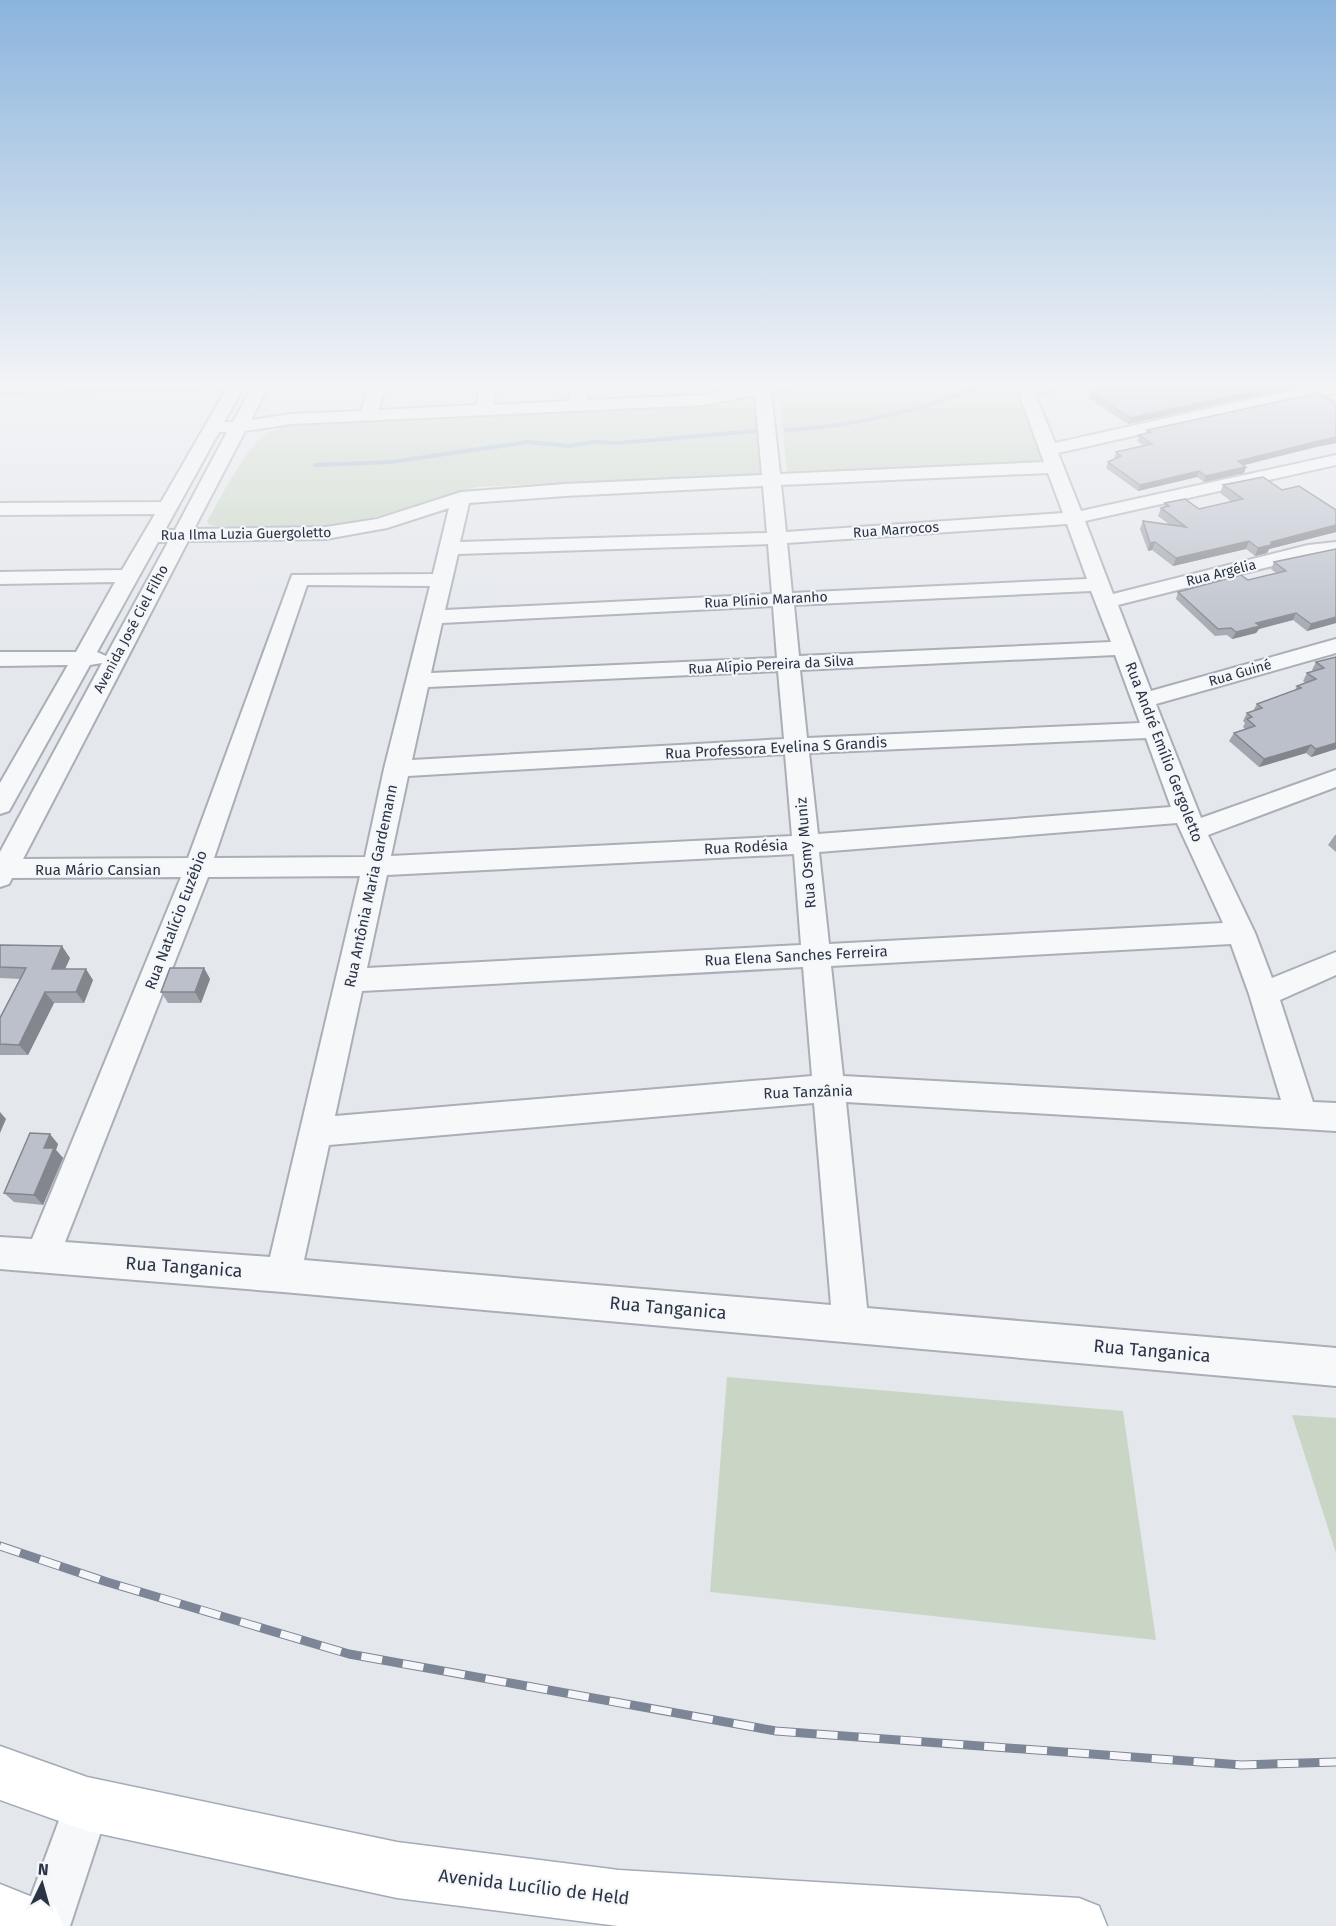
<svg xmlns="http://www.w3.org/2000/svg" width="1336" height="1926" viewBox="0 0 1336 1926" font-family="'Fira Sans',sans-serif">
<style>
.green{fill:#c9d6c5}
.lines{fill:none;stroke-linecap:round;stroke-linejoin:round}
.stream{stroke:#9fb4cc;stroke-width:4}
.minor-casing{stroke:#a9aeb7;stroke-width:4}
.major-casing{stroke:#a3abb8;stroke-width:3}
.minor{fill:#f7f8fa;fill-rule:evenodd}
.major{fill:#fff;fill-rule:evenodd}
.rail-casing{stroke:#7d8696;stroke-width:9}
.rail{stroke:#f4f6f9;stroke-width:7;stroke-dasharray:21;stroke-linecap:butt}
.wall{fill:#a1a5ae}
.shaded-wall{fill:#83868d}
.building{fill:#bbc0ca;stroke:#83868d;stroke-width:1.5}
.labels{text-anchor:middle;dominant-baseline:central;stroke-width:4.5;stroke-linejoin:round;paint-order:stroke}
.far-street-label{font-size:14px;fill:#2b3445;stroke:#f4f6f9}
.street-label{font-size:15px;fill:#2b3445;stroke:#f4f6f9}
.near-street-label{font-size:18px;fill:#2b3445;stroke:#f4f6f9}
</style>
<rect width="100%" height="100%" fill="#e4e7ec"/>
<g class="green">
<polygon points="832,381 1040,381 1022,389 1046,462 789,472 787,471 779,396 781,393 788,391"/>
<path d="M746,398L756,403L760,473L753,476L733,475L476,487L344,526H217L209,525L207,521C220,500 248,442 269,432C282,425 297,425 311,423L718,402Z"/>
<polygon points="727,1377 1123,1411 1156,1640 710,1592"/>
<polygon points="1292,1415 1336,1418 1336,1553"/>
</g>
<g class="lines">
<g class="stream">
<path d="M786,430C858,426 927,410 993,381"/>
<polyline points="315,465 391,462 528,442 569,446 595,442 618,443 756,431"/>
</g>
<g class="minor-casing">
<g id="minor">
<path d="M247,381L224,422H233L255,381H271L251,420L291,414L361,411L372,381H388L378,410L477,405L481,381H497L493,405L570,401L572,381H588L587,400L704,395L754,385V381H809L807,384L771,392L780,474L1044,462L1018,391L1020,388L1048,381H1079L1077,384L1035,394L1055,443L1288,391L1336,383V393L1288,401L1058,453L1081,511L1336,455V465L1085,521L1113,594L1308,545L1336,542V554L1308,557L1118,605L1151,691L1336,639V653L1156,704L1201,818L1336,770V787L1208,835L1255,933L1272,978L1336,952V975L1280,1000L1313,1102L1336,1103V1131L846,1102L867,1308L1336,1348V1386L283,1292L0,1269V1237L32,1239L181,877L12,878L9,884L0,887V852L102,663L90,665L9,811L0,814V783L68,665L0,666V652H76L115,582L0,584V572L122,570L155,514L0,515V503L161,502L227,388L0,392V382ZM755,395L762,475L565,484L461,492L377,519L326,527L194,529L245,431L291,424L704,405ZM219,432H227L175,530H165ZM1048,473L1063,513L786,532L781,485ZM763,486L767,533L460,542L469,503L565,496ZM449,508L433,574L292,575L188,858L23,859L188,541L326,539L387,528ZM1067,524L1087,579L792,593L787,543ZM158,542H168L106,656L97,652ZM768,544L772,594L445,610L458,554ZM307,585L430,586L384,769L365,857L214,858ZM1091,591L1111,642L799,656L794,605ZM773,606L777,658L431,673L442,623ZM1115,655L1140,723L807,738L800,670ZM778,671L784,739L412,760L428,687ZM1146,738L1171,807L818,834L809,753ZM785,754L792,836L391,856L408,776ZM1177,823L1223,923L829,944L819,852ZM794,854L801,945L367,968L387,875ZM360,876L270,1257L65,1242L208,877ZM1231,944L1249,994L1281,1100L843,1076L831,966ZM803,967L812,1076L335,1116L362,991ZM814,1103L831,1305L304,1260L329,1145Z"/>
<polygon points="87,1781 103,1788 110,1804 70,1926 20,1926 71,1788"/>
</g>
</g>
<g class="major-casing">
<g id="major">
<polygon points="0,1746 87,1777 397,1842 619,1870 1079,1898 1099,1906 1107,1926 618,1926 397,1898 87,1831 0,1800"/>
<polygon points="0,1884 55,1906 63,1926 0,1926"/>
</g>
</g>
<use href="#minor" class="minor"/>
<use href="#major" class="major"/>
<g class="rail-casing">
<polyline id="rail" points="0,1546 107,1582 349,1654 776,1731 1242,1765 1336,1762"/>
</g>
<use href="#rail" class="rail"/>
</g>
<g class="wall">
<polygon points="1096,381 1296,387 1128,424 1089,398 1091,392 1100,391 1094,387"/>
<polygon points="1336,403 1336,443 1316,447 1244,465 1246,467 1244,473 1204,482 1197,477 1138,491 1106,468 1108,462 1114,459 1116,452 1144,446 1137,441 1139,435 1145,434 1147,430"/>
<polygon points="1223,485 1282,490 1336,510 1336,532 1269,549 1267,553 1255,556 1246,549 1173,566 1152,550 1148,551 1140,529 1143,521 1170,525 1158,516 1161,508 1163,507 1165,503 1199,509 1232,502 1220,493"/>
<polygon points="1336,549 1336,623 1307,631 1293,620 1259,629 1256,633 1232,639 1227,635 1215,636 1176,599 1178,592 1248,580 1276,573 1271,569 1274,562"/>
<polygon points="1336,657 1336,749 1311,757 1306,753 1259,767 1229,741 1234,733 1245,729 1243,727 1245,723 1243,721 1247,713 1253,711 1257,704 1295,690 1297,686 1306,683 1303,681 1307,673 1313,671 1312,670 1316,662"/>
<polygon points="1335,835 1336,835 1336,852 1328,845"/>
<polygon points="0,945 70,958 65,969 93,980 84,1003 54,1003 28,1055 0,1055 0,1018 20,979 0,978"/>
<polygon points="204,968 210,979 201,1003 168,1003 161,992"/>
<polygon points="58,1144 56,1150 63,1158 43,1205 14,1202 4,1193"/>
</g>
<g class="shaded-wall">
<polygon points="1299,381 1296,387 1128,424 1130,418"/>
<polygon points="1336,437 1336,443 1316,447 1236,467 1238,461 1319,441"/>
<polygon points="1246,467 1244,473 1204,482 1206,476"/>
<polygon points="1199,471 1197,477 1138,491 1140,485"/>
<polygon points="1336,525 1336,532 1269,549 1267,553 1255,556 1258,548 1271,542"/>
<polygon points="1249,541 1246,549 1173,566 1176,558"/>
<polygon points="1155,542 1152,550 1148,551 1150,543"/>
<polygon points="1296,613 1293,620 1259,629 1256,633 1232,639 1236,632 1256,623"/>
<polygon points="1336,617 1336,623 1307,631 1311,624"/>
<polygon points="1336,743 1336,749 1311,757 1316,749"/>
<polygon points="1311,745 1306,753 1259,767 1264,759"/>
<polygon points="62,946 70,958 60,980 52,969"/>
<polygon points="204,968 210,979 201,1003 195,992"/>
<polygon points="86,969 93,980 84,1003 76,992"/>
<polygon points="45,992 54,1003 28,1055 19,1045"/>
<polygon points="0,1112 6,1119 0,1133"/>
<polygon points="50,1134 58,1144 56,1150 63,1158 43,1205 34,1195 44,1148"/>
</g>
<g class="building">
<polygon points="1096,381 1299,381 1130,418 1091,392 1109,390"/>
<polygon points="1318,393 1336,403 1336,437 1319,441 1238,461 1246,467 1206,476 1199,471 1140,485 1108,462 1121,456 1116,452 1152,444 1139,435 1151,432 1147,430"/>
<polygon points="1263,477 1282,490 1299,486 1336,510 1336,525 1271,542 1271,545 1258,548 1249,541 1176,558 1155,542 1150,543 1143,521 1186,527 1161,508 1169,506 1165,503 1185,499 1199,509 1243,499 1223,485"/>
<polygon points="1336,549 1336,617 1311,624 1296,613 1256,623 1260,626 1236,632 1231,628 1218,629 1178,592 1241,575 1248,580 1286,571 1274,562"/>
<polygon points="1336,657 1336,743 1316,749 1311,745 1264,759 1234,733 1255,726 1247,719 1252,717 1247,713 1262,708 1257,704 1301,688 1297,686 1316,679 1307,673 1324,668 1316,662"/>
<polygon points="0,945 62,946 52,969 86,969 76,992 45,992 19,1045 0,1044 0,1018 26,968 0,967"/>
<polygon points="170,968 204,968 195,992 161,992"/>
<polygon points="30,1133 50,1134 44,1148 54,1148 34,1195 4,1193"/>
</g>
<linearGradient id="sky" x2="0" y2="1"><stop stop-color="#8bb4dd"/><stop offset="0.59" stop-color="#f3f4f6"/><stop offset="1" stop-color="#f3f4f6" stop-opacity="0"/></linearGradient>
<rect width="1336" height="651" fill="url(#sky)"/>
<g class="labels">
<g class="far-street-label">
<text transform="translate(896 530) rotate(-4)">Rua Marrocos</text>
<text transform="translate(246 534) rotate(-1)">Rua Ilma Luzia Guergoletto</text>
<text transform="translate(1221 573) rotate(-14)">Rua Argélia</text>
<text transform="translate(766 600) rotate(-3)">Rua Plínio Maranho</text>
<text transform="translate(131 629) rotate(-62)">Avenida José Ciel Filho</text>
<text transform="translate(771 665) rotate(-3)">Rua Alípio Pereira da Silva</text>
<text transform="translate(1240 673) rotate(-16)">Rua Guiné</text>
</g>
<g class="street-label">
<text transform="translate(776 748) rotate(-3)">Rua Professora Evelina S Grandis</text>
<text transform="translate(1164 752) rotate(69)">Rua André Emílio Gergoletto</text>
<text transform="translate(746 847) rotate(-3)">Rua Rodésia</text>
<text transform="translate(806 853) rotate(-95)">Rua Osmy Muniz</text>
<text x="98" y="870">Rua Mário Cansian</text>
<text transform="translate(371 886) rotate(-78)">Rua Antônia Maria Gardemann</text>
<text transform="translate(176 920) rotate(-69)">Rua Natalício Euzébio</text>
<text transform="translate(796 956) rotate(-3)">Rua Elena Sanches Ferreira</text>
<text transform="translate(808 1092) rotate(-2)">Rua Tanzânia</text>
</g>
<g class="near-street-label">
<text transform="translate(184 1267) rotate(4)">Rua Tanganica</text>
<text transform="translate(668 1308) rotate(5)">Rua Tanganica</text>
<text transform="translate(1152 1351) rotate(5)">Rua Tanganica</text>
<text transform="translate(534 1887) rotate(7)">Avenida Lucílio de Held</text>
</g>
</g>
<g transform="translate(42 1884) rotate(5)" stroke="#f4f6f9" stroke-width="4.5" paint-order="stroke">
<path d="M0-4.5L10 22L0 15L-10 22Z" fill="#2b3445"/>
<text y="-9" font-size="16" font-weight="bold" text-anchor="middle" fill="#2b3445">N</text>
</g>
</svg>
